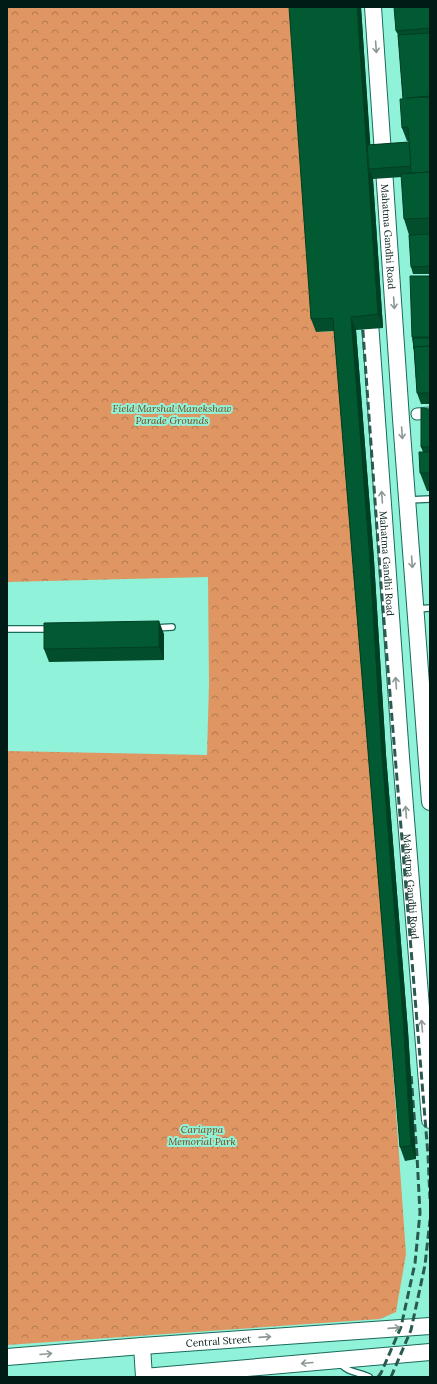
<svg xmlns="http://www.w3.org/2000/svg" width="437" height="1384" viewBox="0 0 437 1384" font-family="Lora,serif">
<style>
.park{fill:url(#park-crowns)}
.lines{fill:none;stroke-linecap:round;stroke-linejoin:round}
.lane-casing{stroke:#1a6a5a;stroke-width:8}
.street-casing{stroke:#1a6a5a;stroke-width:13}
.secondary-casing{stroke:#1a6a5a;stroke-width:18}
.lane{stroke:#fff;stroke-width:5.5}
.street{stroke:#fff;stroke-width:11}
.secondary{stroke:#fff;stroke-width:16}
.rail{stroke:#2a5a4f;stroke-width:3;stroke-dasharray:8 4;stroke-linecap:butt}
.wall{fill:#024d2b}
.shaded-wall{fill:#013f23}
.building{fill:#025a32;stroke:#013f23}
.oneway{stroke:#8c9896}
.labels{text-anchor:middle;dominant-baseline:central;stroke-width:4;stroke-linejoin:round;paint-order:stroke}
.street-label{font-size:10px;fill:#001b15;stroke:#90f2d9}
.park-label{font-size:10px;font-style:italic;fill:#794315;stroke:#90f2d9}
</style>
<defs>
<pattern id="park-crowns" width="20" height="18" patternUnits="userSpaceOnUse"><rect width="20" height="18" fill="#df9662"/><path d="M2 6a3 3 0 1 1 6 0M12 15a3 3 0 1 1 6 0" fill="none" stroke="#b27a50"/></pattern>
</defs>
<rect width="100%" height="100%" fill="#90f2d9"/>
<polygon class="park" points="7,7 293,7 316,332 338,331 366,688 406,1254 396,1312 380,1319 7,1345 7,751 207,755 209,684 208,577 7,582"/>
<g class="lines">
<g class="lane-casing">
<g id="lane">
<polyline points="408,500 430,499"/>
<polyline points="416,609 430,608"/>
<polyline points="155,628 172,627"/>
<polyline points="7,629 51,629"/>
<path d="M340,1363C349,1374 358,1371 369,1377"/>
</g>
</g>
<g class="street-casing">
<polyline id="street" points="417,414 430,413"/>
</g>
<g class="secondary-casing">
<g id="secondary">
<path id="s1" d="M373,7L401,419L430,802"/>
<path id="s2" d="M369,308L401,757L430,1120"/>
<polyline points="142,1346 144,1377"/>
<path id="s3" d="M7,1357L142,1346L430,1326"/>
<polyline points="144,1377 430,1352"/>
</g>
</g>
<use href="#lane" class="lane"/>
<use href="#street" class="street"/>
<use href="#secondary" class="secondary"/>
<g class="rail">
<polyline points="362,318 381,585 428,1155 430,1199"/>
<polyline points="378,1377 381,1373 401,1327 415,1263 420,1213 417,1156 411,1074"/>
<polyline points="391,1377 411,1330 425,1265 430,1220"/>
</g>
</g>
<g class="wall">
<polygon points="361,7 370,145 409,142 409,141 407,141 402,128 403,99 398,35 396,31 430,7 430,274 413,274 411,267 409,235 404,219 402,177 373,179 383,328 356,330 374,560 386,755 408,1031 416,1159 405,1161 400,1147 334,331 316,332 311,319"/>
<polygon points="430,276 430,404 421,404 417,393 414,351 412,337"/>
<polygon points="430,409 430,491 427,491 420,473 423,452 421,447"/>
<polygon points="164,634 164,660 49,662 44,649"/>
</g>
<g class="shaded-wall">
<polygon points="357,7 361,7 372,169 369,169 373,179 383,328 378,314"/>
<polygon points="351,317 356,330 374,560 386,755 408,1031 416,1159 411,1146 381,742"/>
<polygon points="159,621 164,634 164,660 159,647"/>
</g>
<g class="building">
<polygon points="289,7 357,7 378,314 351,317 369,547 381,742 403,1017 411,1146 400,1147 333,318 311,319"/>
<polygon points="394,7 430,7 430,28 396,31"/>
<polygon points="430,33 430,96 406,98 430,97 430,172 411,173 408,127 402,128 400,99 403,99 398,35"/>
<polygon points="409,142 411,166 369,169 367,145"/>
<polygon points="430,172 430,218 404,219 401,174"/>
<polygon points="430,234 430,266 411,267 409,235"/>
<polygon points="410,276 430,276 430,337 412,337"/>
<polygon points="413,338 430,338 430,346 414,347 414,349"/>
<polygon points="430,346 430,393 417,393 414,347"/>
<polygon points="421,408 430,409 430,447 421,447"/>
<polygon points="419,452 430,452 430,473 420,473"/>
<polygon points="159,621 159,647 44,649 44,623"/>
</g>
<defs><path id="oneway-shaft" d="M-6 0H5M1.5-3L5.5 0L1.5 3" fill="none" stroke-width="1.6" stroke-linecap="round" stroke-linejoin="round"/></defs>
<g class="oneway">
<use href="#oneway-shaft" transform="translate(376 47) rotate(86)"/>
<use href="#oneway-shaft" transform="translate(394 303) rotate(86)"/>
<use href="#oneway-shaft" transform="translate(402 433) rotate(86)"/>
<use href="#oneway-shaft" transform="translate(382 497) rotate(-94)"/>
<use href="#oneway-shaft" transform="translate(412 562) rotate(86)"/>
<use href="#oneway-shaft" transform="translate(396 683) rotate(-94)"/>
<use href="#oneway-shaft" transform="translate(406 812) rotate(-94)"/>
<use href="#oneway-shaft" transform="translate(422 1026) rotate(-95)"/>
<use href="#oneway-shaft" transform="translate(394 1328) rotate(-4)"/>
<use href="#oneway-shaft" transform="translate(265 1337) rotate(-4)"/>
<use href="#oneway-shaft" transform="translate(46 1354) rotate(-5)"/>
<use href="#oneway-shaft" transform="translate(307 1363) rotate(175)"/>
</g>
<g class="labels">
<g class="street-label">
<text stroke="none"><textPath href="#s1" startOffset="230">Mahatma Gandhi Road</textPath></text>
<text stroke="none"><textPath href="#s2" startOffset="256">Mahatma Gandhi Road</textPath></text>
<text stroke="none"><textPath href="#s2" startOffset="580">Mahatma Gandhi Road</textPath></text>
<text stroke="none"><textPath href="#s3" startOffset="212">Central Street</textPath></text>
</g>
<g class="park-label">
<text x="172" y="408">Field Marshal Manekshaw<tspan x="172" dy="12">Parade Grounds</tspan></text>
<text x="202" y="1129">Cariappa<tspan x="202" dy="12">Memorial Park</tspan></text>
</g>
</g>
<rect width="437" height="1384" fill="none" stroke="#001b15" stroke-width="16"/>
</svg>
